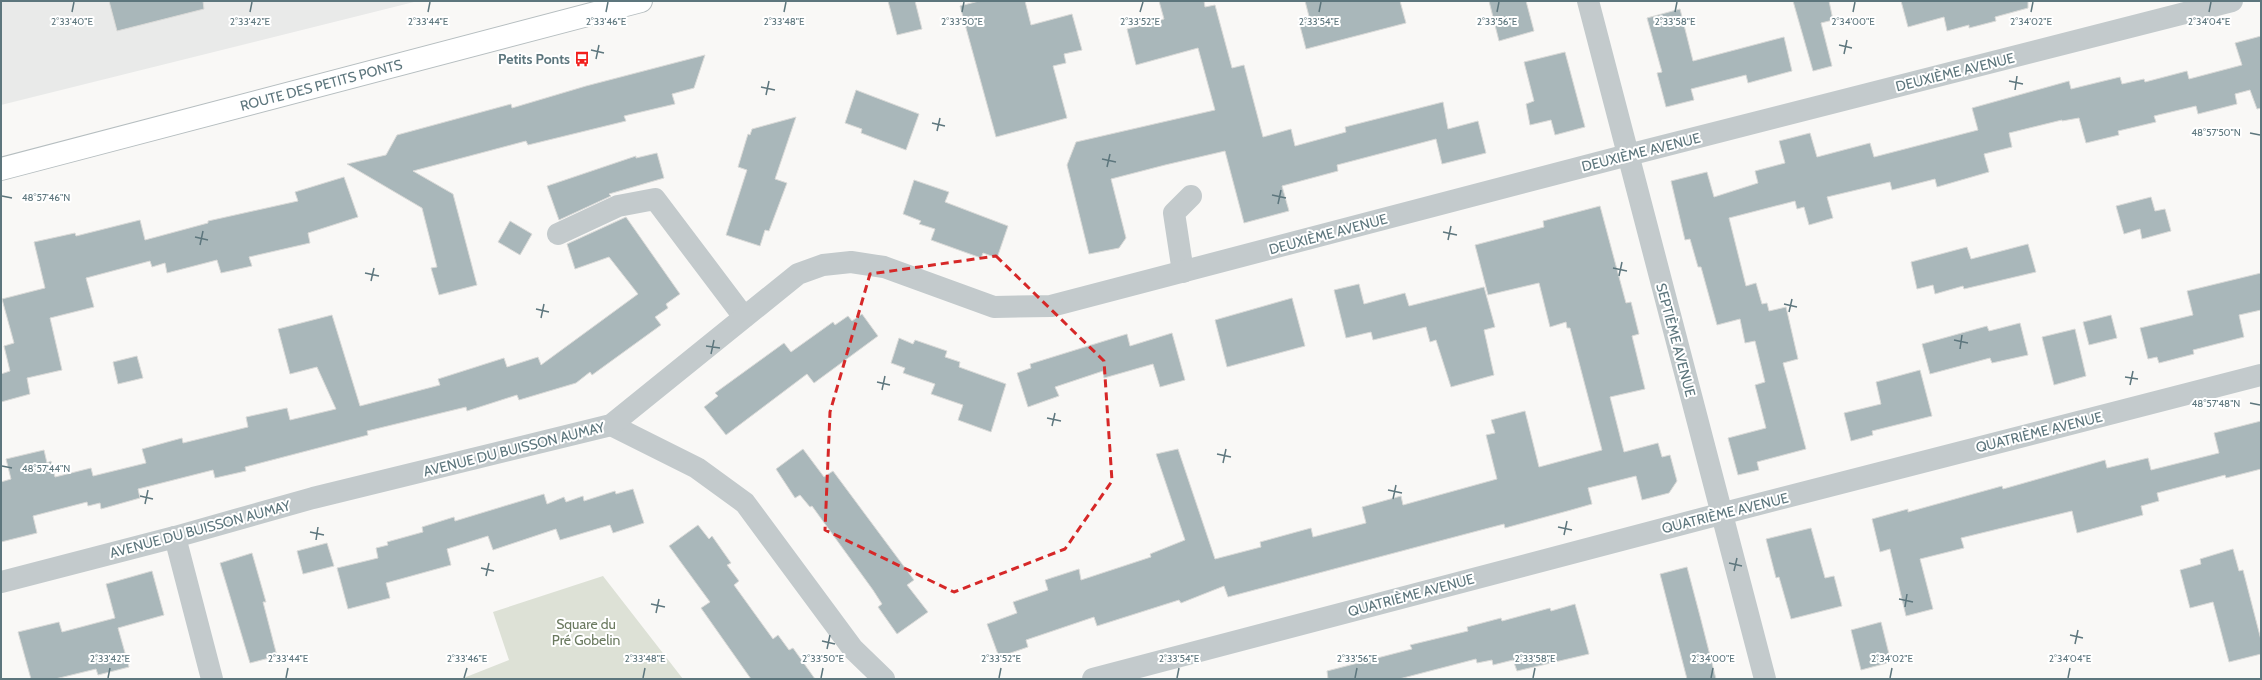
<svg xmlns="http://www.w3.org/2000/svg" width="2262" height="680" viewBox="0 0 2262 680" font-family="Cabin,sans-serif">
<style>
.built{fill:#e9eae9}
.green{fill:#dde1d6}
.building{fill:#a9b7ba;stroke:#dadad8}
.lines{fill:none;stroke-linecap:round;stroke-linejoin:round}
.major-casing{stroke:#b6bec0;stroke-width:24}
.minor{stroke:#c3cacc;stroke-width:22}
.major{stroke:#fff;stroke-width:22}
.marked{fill:none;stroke:#d62828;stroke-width:3;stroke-dasharray:8 5;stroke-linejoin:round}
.ticks{fill:none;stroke:#5d767d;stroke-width:1.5}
.labels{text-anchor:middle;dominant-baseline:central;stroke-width:4;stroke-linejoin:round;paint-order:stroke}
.poi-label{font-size:14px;font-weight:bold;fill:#5d767d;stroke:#fff;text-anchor:end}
.street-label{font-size:14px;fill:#5d767d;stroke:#fff}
.park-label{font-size:14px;fill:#6b7a60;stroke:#fff}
.ticks-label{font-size:10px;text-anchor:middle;fill:#5d767d;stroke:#fff;stroke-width:4;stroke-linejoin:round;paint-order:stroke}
</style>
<rect width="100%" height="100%" fill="#f9f8f6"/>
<polygon class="built" points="1,1 418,1 1,105"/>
<polygon class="green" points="603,576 683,679 461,679 509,660 493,612"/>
<g class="building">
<polygon points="109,1 203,1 204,9 117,31"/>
<polygon points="888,1 915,1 922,29 897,35"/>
<polygon points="979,1 1025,1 1031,25 1072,14 1082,50 1064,54 1066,63 1053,66 1067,118 996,137 960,6"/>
<polygon points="1159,1 1204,1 1205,7 1215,5 1232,68 1244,65 1263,137 1291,129 1295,146 1346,132 1345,127 1443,102 1448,129 1478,121 1486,153 1442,164 1436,139 1337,165 1338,171 1282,186 1289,211 1244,223 1225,151 1165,165 1111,179 1126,238 1119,248 1089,254 1067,165 1076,142 1215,110 1198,48 1136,65 1127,29 1164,19"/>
<polygon points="1305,1 1400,1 1406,23 1306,49 1299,22 1310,20"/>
<polygon points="1489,1 1526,1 1534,31 1499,41"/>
<polygon points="1793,1 1829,1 1833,20 1821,23 1832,66 1813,71"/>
<polygon points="1901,1 2028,1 2028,8 1995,17 1996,21 1969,28 1969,25 1947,31 1944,17 1908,27"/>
<polygon points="1680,9 1693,61 1784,37 1792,71 1748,83 1746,75 1691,89 1694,100 1666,107 1657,73 1662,72 1647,18"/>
<polygon points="2261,36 2261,108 2257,109 2250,90 2235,94 2237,104 2198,114 2196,106 2154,116 2156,122 2118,131 2119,135 2086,143 2079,118 2062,121 2062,120 2009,133 2012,147 1984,154 1989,172 1937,187 1935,179 1892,190 1890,182 1827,197 1833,218 1809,225 1804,207 1797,209 1795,201 1729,218 1746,286 1756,283 1762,304 1767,303 1769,311 1786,307 1798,359 1783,363 1806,449 1757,462 1759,470 1738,475 1728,438 1766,428 1755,385 1765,382 1755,341 1745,343 1740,319 1717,325 1701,267 1698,267 1690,239 1685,240 1671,181 1707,172 1714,197 1758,183 1755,171 1785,163 1779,141 1810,133 1817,157 1870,143 1874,157 1978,130 1972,108 2069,81 2071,89 2120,77 2122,84 2144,79 2145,82 2187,71 2189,79 2242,65 2235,43"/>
<polygon points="1565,52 1585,127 1555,135 1551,120 1530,125 1526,104 1534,101 1524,62"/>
<polygon points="705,55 694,88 672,94 675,104 624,116 626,121 528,145 526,141 413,171 453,194 477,285 439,295 431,268 437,267 422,208 347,164 386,155 397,135 511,104 512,108 586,86"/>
<polygon points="856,90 919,114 906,150 861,133 862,129 845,123"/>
<polygon points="796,117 775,179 787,183 769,231 765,230 760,246 726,235 747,170 738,167 748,134 750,135 752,129"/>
<polygon points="657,153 664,178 609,194 611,196 559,220 547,186 636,156 636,158"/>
<polygon points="344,177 358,217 308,233 310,243 249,257 252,266 221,273 217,260 167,273 165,263 152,267 150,261 86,278 94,307 50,318 62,370 27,378 30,394 1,402 1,374 10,371 4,346 14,343 2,299 45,288 34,242 75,233 76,236 140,220 145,240 208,223 208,221 298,201 295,192"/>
<polygon points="914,180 949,192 945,202 1008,226 997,258 983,253 981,258 931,240 935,229 919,224 921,221 903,214"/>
<polygon points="2151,197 2155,211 2165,209 2171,231 2142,239 2140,229 2124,234 2116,206"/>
<polygon points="1600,206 1626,303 1631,302 1639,334 1632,336 1645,389 1610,397 1624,452 1658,443 1662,457 1670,455 1677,481 1669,493 1642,500 1636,476 1588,488 1592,504 1571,510 1505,528 1504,524 1481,530 1228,597 1224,586 1181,603 1179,600 1097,626 1094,617 1026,640 1028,647 999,657 987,624 1017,613 1013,602 1048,590 1045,580 1079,569 1081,580 1151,557 1150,554 1185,540 1156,454 1178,449 1215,559 1261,547 1260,542 1311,528 1313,537 1366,523 1362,507 1401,496 1403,505 1497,479 1486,435 1495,433 1491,420 1525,411 1539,467 1602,450 1570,328 1567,328 1566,322 1550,327 1539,283 1488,295 1475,245 1544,227 1543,221"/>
<polygon points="626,217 680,294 666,304 668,308 655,317 661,325 592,375 590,372 576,383 519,400 517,395 467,411 466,407 367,431 368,435 245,467 246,471 215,478 213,470 138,489 140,498 101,509 100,503 88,506 87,502 33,516 37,533 1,542 1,482 11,479 6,459 44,450 47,463 51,461 55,477 91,468 93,476 146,463 142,449 182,438 183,443 248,427 246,417 287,408 290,420 336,409 317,367 290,374 278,329 332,315 360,406 440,385 438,379 504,358 507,367 538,357 541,365 638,294 609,257 575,269 567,244"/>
<polygon points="510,221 532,234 520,255 498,242"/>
<polygon points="2028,244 2036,272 1964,289 1963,286 1935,294 1933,285 1917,289 1911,262 1967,247 1971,259"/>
<polygon points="2261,273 2261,310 2239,315 2244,337 2193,350 2194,354 2159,363 2157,357 2148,359 2140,328 2193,315 2187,291"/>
<polygon points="1359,284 1364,304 1405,293 1409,306 1484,287 1495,327 1484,330 1494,375 1451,387 1436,340 1430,342 1426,327 1373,340 1371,332 1346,338 1334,290"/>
<polygon points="1292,298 1305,346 1227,367 1215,320"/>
<polygon points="862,314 878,336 814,383 807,374 726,435 704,407 718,396 715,393 784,343 791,352 833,322 835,325 848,316 852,321"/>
<polygon points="2111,315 2117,338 2089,345 2083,322"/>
<polygon points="2020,323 2028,355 1992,363 1990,358 1930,374 1922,344 1987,326 1989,331"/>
<polygon points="2075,329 2086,376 2054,385 2042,337"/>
<polygon points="1172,333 1185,380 1160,387 1153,364 1104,378 1103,371 1055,387 1059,396 1028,407 1017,373 1031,368 1030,364 1127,334 1130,346"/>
<polygon points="899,338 913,344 915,340 947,351 945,357 960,362 959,367 1006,384 991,432 958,420 963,405 931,394 935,384 903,373 905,368 891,363"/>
<polygon points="137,356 143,378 118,384 113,362"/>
<polygon points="1920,370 1932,416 1872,431 1873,435 1851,441 1844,413 1881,404 1876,382"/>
<polygon points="2261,421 2261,469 2226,478 2225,475 2157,493 2159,501 2141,506 2143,515 2077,533 2072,511 1961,538 1964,548 1920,559 1933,609 1906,616 1890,549 1880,552 1872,519 1908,509 1908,512 2002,486 2003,489 2105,460 2107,468 2148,458 2151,470 2219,453 2214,433"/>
<polygon points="803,449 824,477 833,471 914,580 907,585 928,612 897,634 878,607 882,604 873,590 812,506 810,507 800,495 795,498 776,469"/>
<polygon points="633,489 644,523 613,533 610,525 560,540 556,529 493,550 488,536 447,549 451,565 386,583 390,598 348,609 337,568 378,558 376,548 388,545 387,542 423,532 422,527 454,517 455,521 544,494 547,504 564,497 566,502 583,496 584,501 615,491 616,494"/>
<polygon points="698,525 709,539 712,536 731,563 727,565 739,581 734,585 773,639 778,635 789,650 793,648 815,679 751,679 701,608 710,602 669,546"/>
<polygon points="1811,528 1825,578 1834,576 1842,606 1791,619 1779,577 1776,578 1766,539"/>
<polygon points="327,543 334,566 303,574 297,551"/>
<polygon points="2233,549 2239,571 2243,570 2261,640 2261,654 2229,662 2213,602 2190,608 2180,570 2201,564 2200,559"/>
<polygon points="252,553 266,602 263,602 277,656 250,663 220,563"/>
<polygon points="1687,567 1701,620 1716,679 1687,679 1660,574"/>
<polygon points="152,571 164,615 118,628 129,667 98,675 96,669 55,679 31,679 18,632 59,622 62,632 115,618 106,584"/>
<polygon points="1575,604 1589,654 1517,671 1513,660 1493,665 1492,660 1477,663 1476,659 1399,679 1328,679 1327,671 1412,649 1410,645 1468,631 1467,627 1501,618 1502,621 1550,608 1551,611"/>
<polygon points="1881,622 1891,662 1861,670 1851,630"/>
</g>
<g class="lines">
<g class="major-casing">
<g id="major">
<path id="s1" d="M1,169L641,1"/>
</g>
</g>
<g class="minor">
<polyline points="1588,1 1765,679"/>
<polyline points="558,234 618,206 655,199 744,317"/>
<polyline points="1183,272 1174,213 1191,196"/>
<polyline points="611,425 697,468 745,503 853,649 884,679"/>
<polyline points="175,537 212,679"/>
<polyline points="1,582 175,537 313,498 611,425 798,274 823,265 851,262 884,267 994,307 1051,306 1628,155 2232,1"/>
<polyline points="1093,679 1701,519 2261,375"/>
</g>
<use href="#major" class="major"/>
</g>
<path class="marked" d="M996,256L1104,361L1112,481L1065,549L954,592L825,530L830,412L870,274Z"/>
<path class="ticks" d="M72,12L74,2M250,12L252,2M428,12L430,2M606,12L608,2M784,12L786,2M962,12L964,2M1140,12L1143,2M1319,12L1321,2M1497,12L1499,2M1675,12L1677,2M1853,12L1855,2M2031,12L2033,2M2209,12L2211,2M1839,45L1852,48M591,50L604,53M1844,54L1847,40M596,59L599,45M2009,81L2023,84M761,87L775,90M2015,90L2017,76M766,95L769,81M932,123L945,126M937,131L940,118M2250,133L2260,135M1102,159L1116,162M1107,167L1110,154M1272,195L1286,198M2,196L12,198M1278,204L1281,190M1443,232L1457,235M195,237L208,240M1448,240L1451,226M200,245L203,231M1613,268L1627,271M365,273L379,276M1619,276L1622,262M371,281L374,268M1784,304L1797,307M536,309L549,312M1789,312L1792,299M541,318L544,304M1954,340L1968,343M706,346L720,348M1960,349L1962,335M711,354L714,340M2125,377L2138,379M877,382L890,385M2130,385L2133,371M882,390L885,376M2250,403L2260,405M1047,418L1061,421M1052,426L1055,413M1217,454L1231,457M1223,463L1226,449M2,466L12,468M1388,490L1402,493M140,496L153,499M1393,499L1396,485M145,504L148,490M1558,527L1572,530M310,532L324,535M1564,535L1567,521M316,540L318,527M1729,563L1742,566M481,568L494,571M1734,571L1737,558M486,576L489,563M1899,599L1913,602M651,604L665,607M1905,607L1907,594M656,613L659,599M2070,635L2083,638M822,641L835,644M2075,644L2078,630M827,649L830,635M108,678L110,668M286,678L288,668M464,678L467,668M643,678L645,668M821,678L823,668M999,678L1001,668M1177,678L1179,668M1355,678L1357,668M1533,678L1535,668M1711,678L1713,668M1890,678L1892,668M2068,678L2070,668"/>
<defs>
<g id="bus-bare" transform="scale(1.2)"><path d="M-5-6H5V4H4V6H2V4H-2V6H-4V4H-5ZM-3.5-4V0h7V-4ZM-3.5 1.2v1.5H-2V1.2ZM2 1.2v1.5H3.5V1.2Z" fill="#f21f1c" stroke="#fff" stroke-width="2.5" paint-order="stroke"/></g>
</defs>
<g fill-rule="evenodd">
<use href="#bus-bare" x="582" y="59"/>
</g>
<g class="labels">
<g class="poi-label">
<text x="570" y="59">Petits Ponts</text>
</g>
<g class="street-label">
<text transform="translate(1955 72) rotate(-14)">DEUXIÈME AVENUE</text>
<text stroke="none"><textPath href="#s1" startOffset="331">ROUTE DES PETITS PONTS</textPath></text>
<text transform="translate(1641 152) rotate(-14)">DEUXIÈME AVENUE</text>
<text transform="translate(1328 234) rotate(-15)">DEUXIÈME AVENUE</text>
<text transform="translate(1676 340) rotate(75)">SEPTIÈME AVENUE</text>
<text transform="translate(2039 432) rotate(-14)">QUATRIÈME AVENUE</text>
<text transform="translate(514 449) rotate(-14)">AVENUE DU BUISSON AUMAY</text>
<text transform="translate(1725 513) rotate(-14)">QUATRIÈME AVENUE</text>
<text transform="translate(200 529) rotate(-15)">AVENUE DU BUISSON AUMAY</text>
<text transform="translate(1411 595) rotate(-15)">QUATRIÈME AVENUE</text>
</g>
<g class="park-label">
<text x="586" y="624">Square du<tspan x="586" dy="16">Pré Gobelin</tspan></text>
</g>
</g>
<g class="ticks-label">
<text x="72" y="25">2°33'40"E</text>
<text x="250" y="25">2°33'42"E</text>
<text x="428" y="25">2°33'44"E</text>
<text x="606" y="25">2°33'46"E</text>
<text x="784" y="25">2°33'48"E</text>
<text x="962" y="25">2°33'50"E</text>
<text x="1140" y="25">2°33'52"E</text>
<text x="1319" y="25">2°33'54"E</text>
<text x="1497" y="25">2°33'56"E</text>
<text x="1675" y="25">2°33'58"E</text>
<text x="1853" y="25">2°34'00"E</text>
<text x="2031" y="25">2°34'02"E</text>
<text x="2209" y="25">2°34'04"E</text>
<text x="2216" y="136">48°57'50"N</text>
<text x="46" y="201">48°57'46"N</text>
<text x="2216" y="407">48°57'48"N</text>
<text x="46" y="472">48°57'44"N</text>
<text x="110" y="662">2°33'42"E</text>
<text x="288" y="662">2°33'44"E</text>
<text x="467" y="662">2°33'46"E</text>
<text x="645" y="662">2°33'48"E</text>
<text x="823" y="662">2°33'50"E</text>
<text x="1001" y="662">2°33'52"E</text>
<text x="1179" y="662">2°33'54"E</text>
<text x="1357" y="662">2°33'56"E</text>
<text x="1535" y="662">2°33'58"E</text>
<text x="1713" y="662">2°34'00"E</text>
<text x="1892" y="662">2°34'02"E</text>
<text x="2070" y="662">2°34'04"E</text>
</g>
<rect width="2262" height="680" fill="none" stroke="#5d767d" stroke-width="4"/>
</svg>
